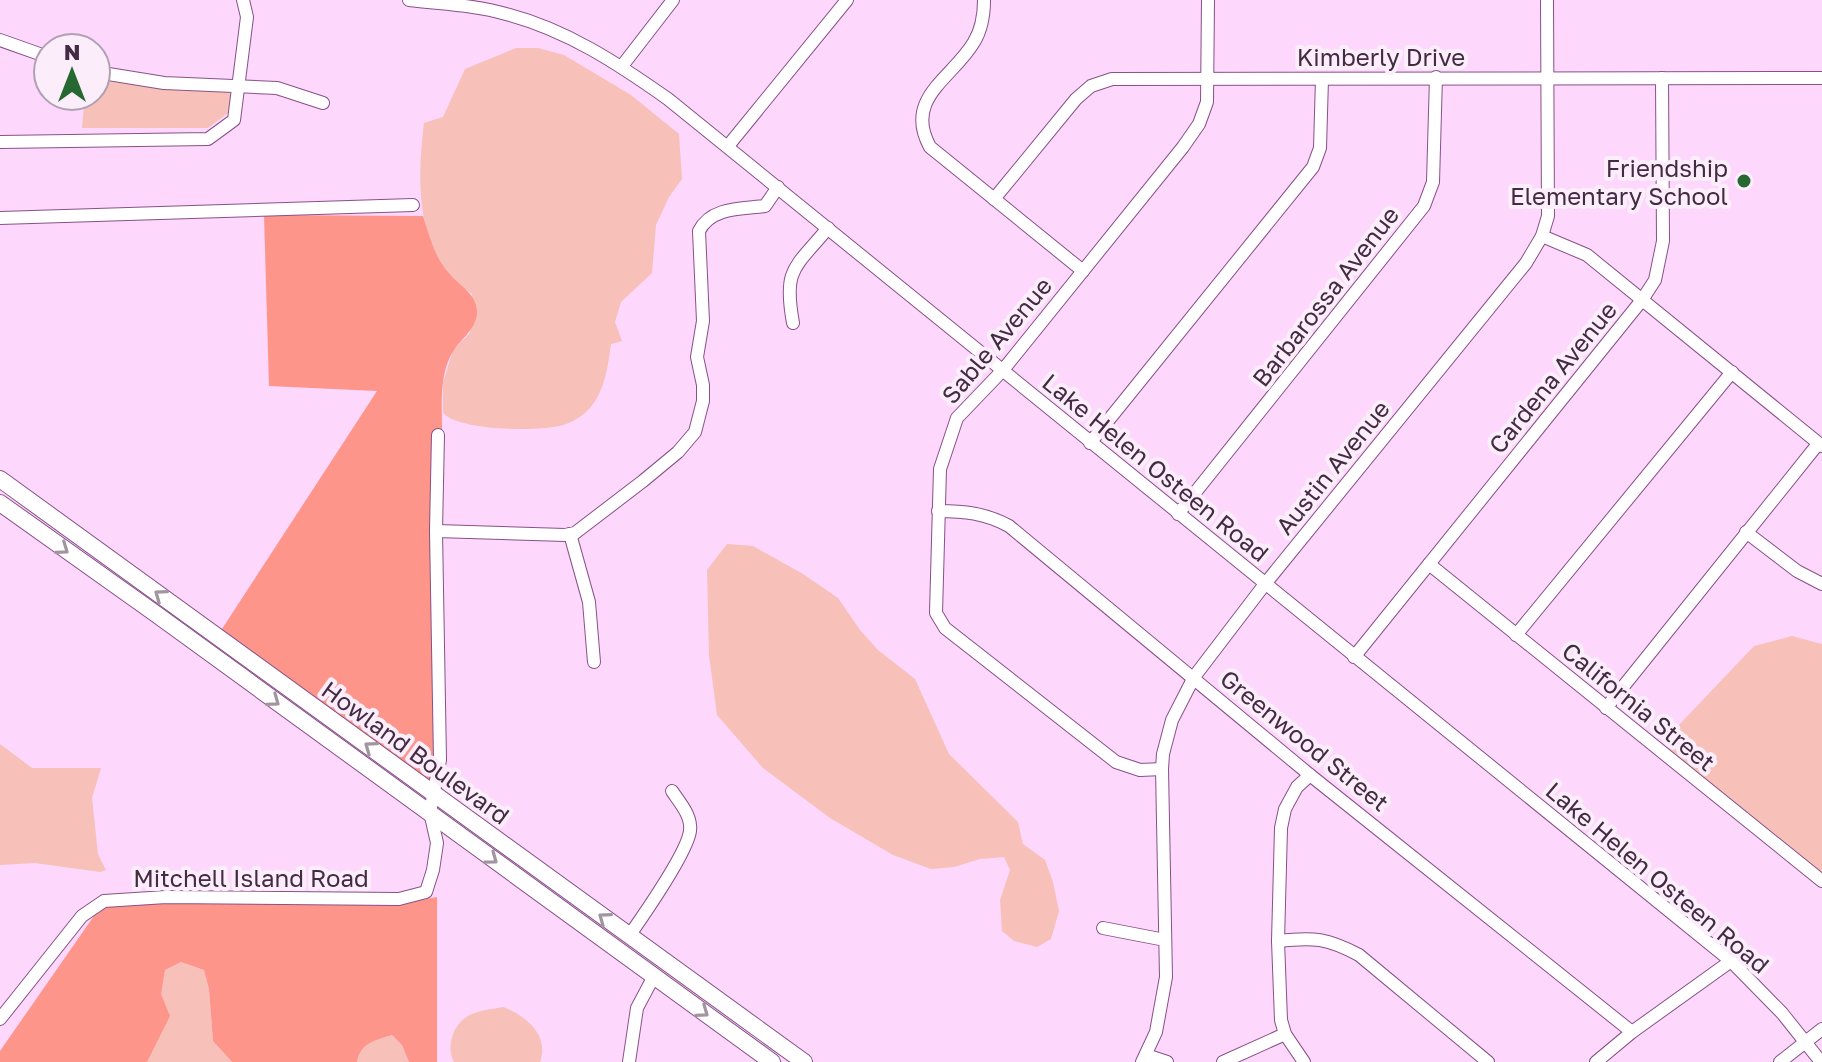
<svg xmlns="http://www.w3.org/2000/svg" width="1822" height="1062" viewBox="0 0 1822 1062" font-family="'Golos Text',sans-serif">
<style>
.green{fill:#f7c1ba}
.forest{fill:#fd958a}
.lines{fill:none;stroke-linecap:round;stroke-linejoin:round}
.minor-casing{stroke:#885188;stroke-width:14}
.major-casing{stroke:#885188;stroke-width:18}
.minor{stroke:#fff;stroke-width:12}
.major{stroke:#fff;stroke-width:16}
.oneway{stroke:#a195a1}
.poi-dot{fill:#276832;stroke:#fbeefa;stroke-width:3}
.labels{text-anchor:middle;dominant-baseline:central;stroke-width:8;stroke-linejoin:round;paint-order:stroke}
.street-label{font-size:24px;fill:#432b43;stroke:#fbeefa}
.poi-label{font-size:24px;fill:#432b43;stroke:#fbeefa;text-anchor:end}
</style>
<rect width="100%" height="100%" fill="#fdd7fc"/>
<g class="green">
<path d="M516,48H538L564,55L631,95L679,134L682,179L669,197L656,225L652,273L621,302L615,322L622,341L611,344C608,365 605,392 589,409C584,415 571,423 563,425C539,432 460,431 443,413V383L453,350L470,333L472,294C464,288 455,281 449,273C415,233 418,173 424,123L443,117L465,69Z"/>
<polygon points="96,80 184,91 190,85 225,89 231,95 228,113 208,128 82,128 85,96 96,96"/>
<polygon points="727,544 753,546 803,574 838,598 860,630 878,650 915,679 949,754 1018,822 1023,844 1045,860 1053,882 1059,911 1051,939 1037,947 1014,941 1002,931 1000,900 1010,870 1004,857 980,859 954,867 931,869 893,855 830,818 763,768 717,715 709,655 707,570"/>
<polygon points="1792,636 1822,644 1822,877 1668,750 1678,726 1754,646"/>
<polygon points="0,744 32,768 101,768 92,798 98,854 106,870 100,872 35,863 0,865"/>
<polygon points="181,962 204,970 209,989 213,1041 232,1062 147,1062 165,970"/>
<path d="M503,1007C525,1015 550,1035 540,1062H454C445,1046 454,1021 472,1014C481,1010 493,1009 503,1007Z"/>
<path d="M392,1035L402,1045L409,1062H357C360,1043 376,1040 392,1035Z"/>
</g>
<g class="forest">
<path d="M264,215L423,216C429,235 435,258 449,273C460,287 477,293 477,313C476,329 462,338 454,350C439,372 442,404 442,429L433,430L431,536L435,760L430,784L220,632L377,391L269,386Z"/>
<path d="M437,897V1062H409L402,1045L392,1035C376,1040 360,1043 357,1062H232L213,1041L209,989L204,970L181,962L165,970L161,994L170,1016L147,1062H0V1051L96,913L105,907L166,902L399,904Z"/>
</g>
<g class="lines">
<g class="minor-casing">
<g id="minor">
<path d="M409,0C441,4 475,5 506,14C567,30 617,63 668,99L1731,961L1782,1013L1821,1062"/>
<path d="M984,0C984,15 982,29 974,42C953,78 903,98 930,147L1083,271"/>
<polyline points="0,40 48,57"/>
<polyline points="622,66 673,0"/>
<polyline points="96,72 164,83 277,88 323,103"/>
<polyline points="0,142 208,139 234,120 247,17 243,0"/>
<polyline points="728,146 847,0"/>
<polyline points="994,199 1076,99 1091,86 1112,79 1822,78"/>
<polyline points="0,218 413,205"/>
<polyline points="1542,236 1587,255 1822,446"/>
<path d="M793,323C783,268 795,268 828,228"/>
<polyline points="1090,443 1313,167 1320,148 1322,79"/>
<path d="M938,511C964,511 985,513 1009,526L1310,775L1632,1032"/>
<polyline points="1178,514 1424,206 1433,182 1436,77"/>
<path d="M436,531L565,535L575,533L643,481L678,452L695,432L703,401V385L697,357L703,321L699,231C711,207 741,209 765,206L778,187"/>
<polyline points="1746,532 1797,571 1822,584"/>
<polyline points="570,534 589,602 594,662"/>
<polyline points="1429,564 1822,881"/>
<polyline points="1516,635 1732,372"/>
<polyline points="1354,657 1642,300 1655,280 1663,241 1662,78"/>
<polyline points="1606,708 1818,444"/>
<polyline points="1162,769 1140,770 1116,762 945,628 936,613 940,469 957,418 1003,370 1183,147 1199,124 1207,102 1208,0"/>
<polyline points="1103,928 1165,940"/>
<path d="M629,936C643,916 687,853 690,831C692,816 680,803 672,791"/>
<path d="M1278,941C1314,937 1327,938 1359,955L1488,1062"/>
<polyline points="0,1019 82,916 104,901 166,897 399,899 426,892 433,870 437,843 430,812 440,760 436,531 438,435"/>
<polyline points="1146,1055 1167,1062"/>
<polyline points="629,1062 637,1008 654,976"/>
<polyline points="1142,1062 1156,1032 1166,977 1162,769 1163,754 1172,720 1194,677 1265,584 1526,263 1542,236 1548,216 1547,0"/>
<polyline points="1223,1062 1285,1034"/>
<polyline points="1304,1062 1285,1034 1281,1020 1278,941 1281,828 1285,809 1297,787 1310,775"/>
<polyline points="1596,1062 1632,1032 1731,961"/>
<polyline points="1780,1062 1822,1029"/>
</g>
</g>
<g class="major-casing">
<g id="major">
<polyline points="0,479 804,1062"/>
<polyline points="0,503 156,614 772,1062"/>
</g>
</g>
<use href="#minor" class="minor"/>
<use href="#major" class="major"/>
</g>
<defs><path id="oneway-chevron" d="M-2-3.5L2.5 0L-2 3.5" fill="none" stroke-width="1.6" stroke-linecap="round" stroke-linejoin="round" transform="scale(2)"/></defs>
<g class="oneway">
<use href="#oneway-chevron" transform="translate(63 549) rotate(35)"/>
<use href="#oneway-chevron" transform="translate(160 595) rotate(-144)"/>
<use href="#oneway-chevron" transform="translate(274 701) rotate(36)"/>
<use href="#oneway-chevron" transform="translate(370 747) rotate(-144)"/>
<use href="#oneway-chevron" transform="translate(492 859) rotate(37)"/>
<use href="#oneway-chevron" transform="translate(604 918) rotate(-144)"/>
<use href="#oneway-chevron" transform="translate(703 1012) rotate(36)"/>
</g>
<circle class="poi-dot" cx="1744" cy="181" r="8"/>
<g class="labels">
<g class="street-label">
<text x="1381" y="56">Kimberly Drive</text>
<text transform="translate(1325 296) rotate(-52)">Barbarossa Avenue</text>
<text transform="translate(996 340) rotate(-50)">Sable Avenue</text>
<text transform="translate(1552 377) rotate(-51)">Cardena Avenue</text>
<text transform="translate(1156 467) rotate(39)">Lake Helen Osteen Road</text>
<text transform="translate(1332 467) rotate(-51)">Austin Avenue</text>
<text transform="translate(1639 706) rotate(39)">California Street</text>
<text transform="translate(1305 740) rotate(39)">Greenwood Street</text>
<text transform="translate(416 752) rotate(36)">Howland Boulevard</text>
<text x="251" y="877">Mitchell Island Road</text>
<text transform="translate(1658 877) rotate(40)">Lake Helen Osteen Road</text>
</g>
<g class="poi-label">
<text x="1728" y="167">Friendship<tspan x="1728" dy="28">Elementary School</tspan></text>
</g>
</g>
<g transform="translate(72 72)"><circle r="38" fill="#fbeefa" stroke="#b1a0b1" stroke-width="2"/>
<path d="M0-6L14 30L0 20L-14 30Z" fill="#276832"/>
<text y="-12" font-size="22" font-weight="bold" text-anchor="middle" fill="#432b43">N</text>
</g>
</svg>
